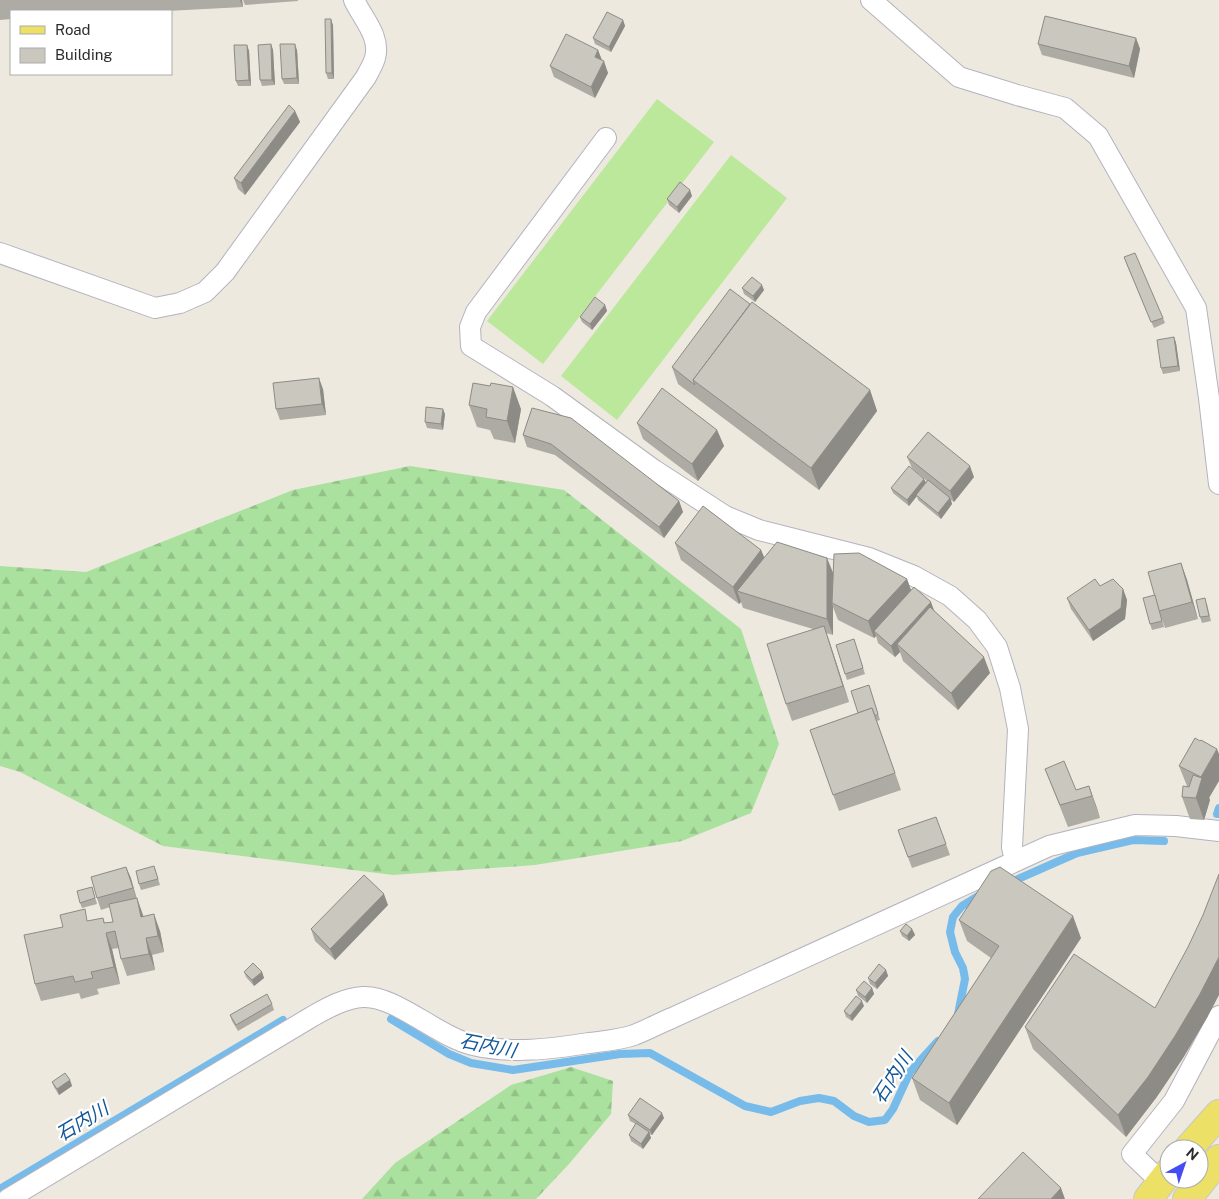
<svg xmlns="http://www.w3.org/2000/svg" width="1219" height="1199" viewBox="0 0 1219 1199" font-family="'Public Sans','Noto Sans JP',sans-serif">
<style>
.forest{fill:url(#forest-firs)}
.pitch{fill:#bce89b}
.lines{fill:none;stroke-linecap:round;stroke-linejoin:round}
.stream{stroke:#77bbea;stroke-width:8}
.minor-casing{stroke:#b3b3bf;stroke-width:22}
.primary-casing{stroke:#c8c8c8;stroke-width:30}
.minor{stroke:#fff;stroke-width:20}
.primary{stroke:#ece066;stroke-width:28}
.wall{fill:#adaba3}
.shaded-wall{fill:#8d8b85}
.building{fill:#c9c7be;stroke:#8d8b85}
.labels{text-anchor:middle;dominant-baseline:central;stroke-width:4.5;stroke-linejoin:round;paint-order:stroke}
.water-label{font-size:19px;font-style:italic;fill:#13579a;stroke:#fff}
</style>
<defs>
<pattern id="forest-firs" width="22" height="20" patternUnits="userSpaceOnUse" patternTransform="scale(1.25)"><rect width="22" height="20" fill="#abe19e"/><path d="M5 1l3.5 6h-7zM16 11l3.5 6h-7z" fill="#93c188"/></pattern>
</defs>
<rect width="100%" height="100%" fill="#ede9df"/>
<g class="forest">
<polygon points="410,466 564,490 741,629 779,744 751,813 682,841 535,865 393,875 163,846 20,772 0,766 0,566 86,572 293,490"/>
<polygon points="571,1067 613,1081 611,1114 569,1164 536,1199 362,1199 395,1163 511,1085"/>
</g>
<g class="pitch">
<polygon points="657,99 714,142 543,364 487,321"/>
<polygon points="731,155 787,198 617,420 561,376"/>
</g>
<g class="lines">
<g class="stream">
<polyline points="1217,814 1219,808"/>
<polyline points="1009,883 1077,853 1133,840 1164,841"/>
<polyline points="958,1014 965,979 963,968 955,952 950,932 953,917 962,906 980,895"/>
<polyline points="391,1019 449,1054 471,1063 513,1070 620,1054 650,1053 745,1106 771,1112 800,1101 819,1098 834,1101 854,1116 869,1122 885,1120 893,1109 910,1072 938,1041"/>
<polyline points="0,1189 283,1020"/>
</g>
<g class="minor-casing">
<g id="minor">
<polyline points="871,0 959,77 1017,95 1065,108 1098,136 1196,308 1209,398 1219,484"/>
<polyline points="606,138 476,312 470,327 471,346 552,396 654,470 725,516 759,530 869,558 914,576 950,596 977,620 997,647 1010,688 1018,729 1012,847 1015,861"/>
<path d="M0,253L155,308L180,303L205,292L225,272L366,77C369,71 373,65 375,58C381,37 363,19 354,0"/>
<polyline points="1161,1182 1132,1154 1174,1101 1219,1016"/>
<path d="M8,1199L313,1016C329,1007 345,998 363,997C395,995 438,1037 473,1045C512,1054 551,1049 589,1043C604,1041 620,1040 634,1035C647,1030 660,1023 672,1018L1049,846L1135,825L1176,826L1219,831"/>
</g>
</g>
<g class="primary-casing">
<g id="primary">
<polyline points="1188,1149 1219,1114"/>
<polyline points="1148,1199 1169,1172"/>
<polyline points="1187,1199 1219,1159"/>
</g>
</g>
<use href="#minor" class="minor"/>
<use href="#primary" class="primary"/>
</g>
<g class="wall">
<polygon points="0,0 242,0 243,7 167,11 11,11 11,19 0,20"/>
<polygon points="243,0 298,0 298,1 245,5"/>
<polygon points="623,20 625,26 611,52 595,44 593,38"/>
<polygon points="333,25 334,79 328,79 326,73"/>
<polygon points="1136,38 1140,49 1134,78 1042,55 1038,44"/>
<polygon points="271,44 273,50 275,85 262,86 260,80"/>
<polygon points="247,45 249,51 251,86 238,86 236,81"/>
<polygon points="297,50 299,84 284,84 282,79"/>
<polygon points="598,50 602,60 608,73 595,98 554,77 550,66"/>
<polygon points="295,111 300,122 245,195 238,189 234,178"/>
<polygon points="692,196 679,213 669,205 667,199"/>
<polygon points="1126,263 1163,318 1165,323 1154,328"/>
<polygon points="742,288 764,290 755,302 744,294"/>
<polygon points="750,304 870,390 877,411 819,490 678,384 672,367"/>
<polygon points="605,305 607,311 592,330 582,322 580,317"/>
<polygon points="1174,337 1176,343 1180,371 1163,374 1161,368"/>
<polygon points="323,389 326,415 280,420 276,409"/>
<polygon points="469,405 521,409 515,443 494,439 490,430 477,427"/>
<polygon points="532,408 679,501 683,512 664,538 555,455 527,447 523,435"/>
<polygon points="445,414 443,430 427,428 425,422"/>
<polygon points="637,423 717,430 724,446 698,481 643,439"/>
<polygon points="907,457 974,477 954,502 951,500 952,504 941,519 918,500 917,496 909,506 893,493 891,488 926,482 927,481 912,468"/>
<polygon points="675,543 761,550 764,558 833,574 907,579 911,590 934,611 990,673 958,710 903,661 900,652 895,657 878,643 876,636 874,638 838,620 833,607 833,635 826,633 849,702 792,721 786,704 813,629 743,608 741,602 739,604 681,560"/>
<polygon points="1181,563 1187,580 1198,619 1165,628 1161,616 1164,627 1152,630 1150,624 1155,595"/>
<polygon points="1100,586 1123,589 1127,600 1125,619 1093,641 1071,609 1067,598"/>
<polygon points="1207,604 1211,621 1202,623 1200,617"/>
<polygon points="854,639 865,674 847,680 836,645"/>
<polygon points="869,685 880,720 877,721 901,790 839,811 810,730 858,713"/>
<polygon points="1195,738 1210,800 1204,820 1190,819 1182,797 1187,786 1179,766"/>
<polygon points="1045,769 1076,790 1089,786 1100,818 1068,827"/>
<polygon points="936,817 950,855 912,868 898,830"/>
<polygon points="154,866 160,885 141,890 139,884"/>
<polygon points="126,867 143,916 160,931 164,952 152,955 155,970 127,976 121,959 119,948 112,949 120,984 97,989 99,994 81,999 79,993 41,1001 35,984 89,921 103,918 105,923 113,922 110,907 101,910 97,898"/>
<polygon points="92,887 97,904 82,908 80,903"/>
<polygon points="388,905 335,960 315,941 311,929"/>
<polygon points="959,920 1081,938 957,1125 920,1100 912,1078 991,958 967,941"/>
<polygon points="912,929 915,935 909,941 902,936 900,931"/>
<polygon points="886,970 888,976 877,989 870,984 868,978"/>
<polygon points="244,972 262,972 264,978 254,986 246,977"/>
<polygon points="872,988 874,994 867,1003 858,996 856,990"/>
<polygon points="272,1004 274,1010 238,1031 232,1021 230,1015"/>
<polygon points="864,1006 852,1021 846,1017 844,1011"/>
<polygon points="1155,1008 1208,1016 1183,1058 1156,1098 1126,1137 1033,1049 1025,1027"/>
<polygon points="70,1080 72,1086 59,1095 54,1087 52,1082"/>
<polygon points="628,1115 664,1118 652,1135 649,1134 651,1138 643,1149 631,1141 629,1135 636,1124 630,1121"/>
</g>
<g class="shaded-wall">
<polygon points="240,0 242,0 243,7"/>
<polygon points="331,19 333,25 334,79 332,73"/>
<polygon points="623,20 625,26 611,52 609,47"/>
<polygon points="1136,38 1140,49 1134,78 1129,66"/>
<polygon points="271,44 273,50 275,85 272,80"/>
<polygon points="295,44 297,50 299,84 297,78"/>
<polygon points="247,45 249,51 251,86 249,80"/>
<polygon points="598,50 602,61 595,57"/>
<polygon points="604,61 608,73 595,98 591,87"/>
<polygon points="295,111 300,122 245,195 241,183"/>
<polygon points="690,190 692,196 679,213 677,207"/>
<polygon points="762,285 764,290 755,302 753,296"/>
<polygon points="605,305 607,311 592,330 590,324"/>
<polygon points="1174,337 1176,343 1180,371 1178,366"/>
<polygon points="319,378 323,389 326,415 322,404"/>
<polygon points="513,387 521,409 515,443 507,421"/>
<polygon points="870,390 877,411 819,490 811,468"/>
<polygon points="443,409 445,414 443,430 441,424"/>
<polygon points="717,430 724,446 698,481 692,464"/>
<polygon points="970,466 974,477 954,502 950,491"/>
<polygon points="924,479 927,484 916,495 917,496 909,506 907,500"/>
<polygon points="950,498 952,504 941,519 938,513"/>
<polygon points="679,501 683,512 664,538 659,527"/>
<polygon points="761,550 768,566 737,591 741,602 739,604 733,587"/>
<polygon points="827,558 834,575 832,603 833,607 833,635 827,619"/>
<polygon points="1181,563 1187,580 1198,619 1192,602"/>
<polygon points="907,579 913,596 874,631 876,636 874,638 868,621"/>
<polygon points="1123,589 1127,600 1125,619 1093,641 1089,630"/>
<polygon points="931,602 935,613 897,644 900,652 895,657 891,646"/>
<polygon points="824,626 830,643 849,702 843,686"/>
<polygon points="984,657 990,673 958,710 951,693"/>
<polygon points="1217,749 1219,754 1219,781 1209,798 1210,800 1204,820 1196,798 1202,779 1201,777"/>
<polygon points="1089,786 1097,808 1100,818 1092,796"/>
<polygon points="126,867 131,878 137,900"/>
<polygon points="384,894 388,905 335,960 330,949"/>
<polygon points="137,898 143,915 147,934 141,917"/>
<polygon points="154,914 160,931 164,952 158,936"/>
<polygon points="1073,916 1081,938 957,1125 949,1103"/>
<polygon points="912,929 915,935 909,941 907,936"/>
<polygon points="106,933 112,949 120,984 114,967"/>
<polygon points="146,938 152,955 155,970 149,954"/>
<polygon points="1219,957 1219,995 1208,1016 1183,1058 1156,1098 1126,1137 1118,1115"/>
<polygon points="886,970 888,976 877,989 875,983"/>
<polygon points="262,972 264,978 254,986 252,980"/>
<polygon points="872,988 874,994 867,1003 865,997"/>
<polygon points="862,1001 864,1006 852,1021 850,1016"/>
<polygon points="70,1080 72,1086 59,1095 57,1089"/>
<polygon points="662,1113 664,1118 652,1135 650,1130"/>
<polygon points="649,1132 651,1138 643,1149 641,1144"/>
<polygon points="1061,1188 1065,1199 1051,1199"/>
</g>
<g class="building">
<polygon points="607,12 623,20 609,47 593,38"/>
<polygon points="1045,16 1136,38 1129,66 1038,44"/>
<polygon points="325,19 331,19 332,73 326,73"/>
<polygon points="566,34 598,50 595,57 604,61 591,87 550,66"/>
<polygon points="271,44 272,80 260,80 258,45"/>
<polygon points="280,44 295,44 297,78 282,79"/>
<polygon points="234,45 247,45 249,80 236,81"/>
<polygon points="289,105 295,111 241,183 234,178"/>
<polygon points="680,182 690,190 677,207 667,199"/>
<polygon points="1135,253 1163,318 1151,322 1124,257"/>
<polygon points="752,277 762,285 753,296 742,288"/>
<polygon points="730,289 750,304 693,380 695,385 672,367"/>
<polygon points="595,297 605,305 590,324 580,317"/>
<polygon points="752,302 870,390 811,468 693,380"/>
<polygon points="1174,337 1178,366 1161,368 1157,340"/>
<polygon points="319,378 322,404 276,409 273,383"/>
<polygon points="473,383 490,386 491,383 513,387 507,421 486,417 487,409 469,405"/>
<polygon points="662,388 717,430 692,464 637,423"/>
<polygon points="426,407 443,409 441,424 425,422"/>
<polygon points="532,408 571,418 679,501 659,527 551,444 523,435"/>
<polygon points="928,432 970,466 950,491 907,457"/>
<polygon points="909,466 924,479 907,500 891,488"/>
<polygon points="928,480 950,498 938,513 916,495"/>
<polygon points="703,506 761,550 733,587 675,543"/>
<polygon points="777,542 827,558 827,619 737,591"/>
<polygon points="859,553 907,579 868,621 832,603 834,554"/>
<polygon points="1181,563 1192,602 1159,611 1148,572"/>
<polygon points="1095,579 1100,586 1113,579 1123,589 1121,608 1089,630 1067,598"/>
<polygon points="914,587 931,602 891,646 874,631"/>
<polygon points="1155,595 1162,621 1150,624 1143,598"/>
<polygon points="1205,598 1209,616 1200,617 1196,600"/>
<polygon points="930,607 984,657 951,693 897,644"/>
<polygon points="824,626 843,686 786,704 767,644"/>
<polygon points="854,639 863,668 845,674 836,645"/>
<polygon points="869,685 878,714 875,716 872,708 858,713 851,691"/>
<polygon points="872,708 895,773 833,795 810,730"/>
<polygon points="1195,738 1200,741 1201,740 1217,749 1201,777 1179,766"/>
<polygon points="1064,761 1076,790 1089,786 1092,796 1060,805 1045,769"/>
<polygon points="1193,775 1202,778 1196,798 1182,797 1183,786 1189,787"/>
<polygon points="936,817 946,844 908,857 898,830"/>
<polygon points="154,866 158,879 139,884 136,871"/>
<polygon points="126,867 133,888 97,898 91,877"/>
<polygon points="1000,867 1073,916 949,1103 912,1078 999,946 959,920 991,871"/>
<polygon points="1219,874 1219,957 1200,994 1175,1036 1148,1077 1118,1115 1025,1027 1074,954 1155,1008 1188,947 1203,915"/>
<polygon points="364,875 384,894 330,949 311,929"/>
<polygon points="92,887 95,898 80,903 77,891"/>
<polygon points="137,898 141,917 154,914 158,936 146,938 149,954 121,959 115,931 106,933 114,967 91,972 93,978 75,982 73,976 35,984 24,935 63,927 60,915 85,909 87,921 103,918 104,923 113,922 109,904"/>
<polygon points="906,924 912,929 907,936 900,931"/>
<polygon points="253,963 262,972 252,980 244,972"/>
<polygon points="879,964 886,970 875,983 868,978"/>
<polygon points="864,981 872,988 865,997 856,990"/>
<polygon points="267,994 272,1004 236,1025 230,1015"/>
<polygon points="856,996 862,1001 850,1016 844,1011"/>
<polygon points="65,1073 70,1080 57,1089 52,1082"/>
<polygon points="640,1098 662,1113 650,1130 628,1115"/>
<polygon points="636,1123 649,1132 641,1144 629,1135"/>
<polygon points="1023,1152 1061,1188 1051,1199 978,1199"/>
</g>
<g class="labels">
<g class="water-label">
<text transform="translate(488 1045) rotate(11)">石内川</text>
<text transform="translate(892 1077) rotate(-57)">石内川</text>
<text transform="translate(82 1121) rotate(-31)">石内川</text>
</g>
</g>
<rect x="10" y="10" width="162" height="65" fill="#ffffff" stroke="#ababab"/>
<rect x="20" y="26" width="25" height="8" fill="#ece066" stroke="#ababab"/>
<text x="55" y="35" font-size="15" fill="#2c2c2c">Road</text>
<rect x="20" y="48" width="25" height="15" fill="#c9c7be" stroke="#ababab"/>
<text x="55" y="60" font-size="15" fill="#2c2c2c">Building</text>
<g transform="translate(1184 1164) rotate(40)"><circle r="24" fill="#ffffff" stroke="#ababab"/>
<path d="M0-4L9 19L0 12L-9 19Z" fill="#464df3"/>
<text y="-8" font-size="14" font-weight="bold" text-anchor="middle" fill="#2c2c2c">N</text>
</g>
</svg>
